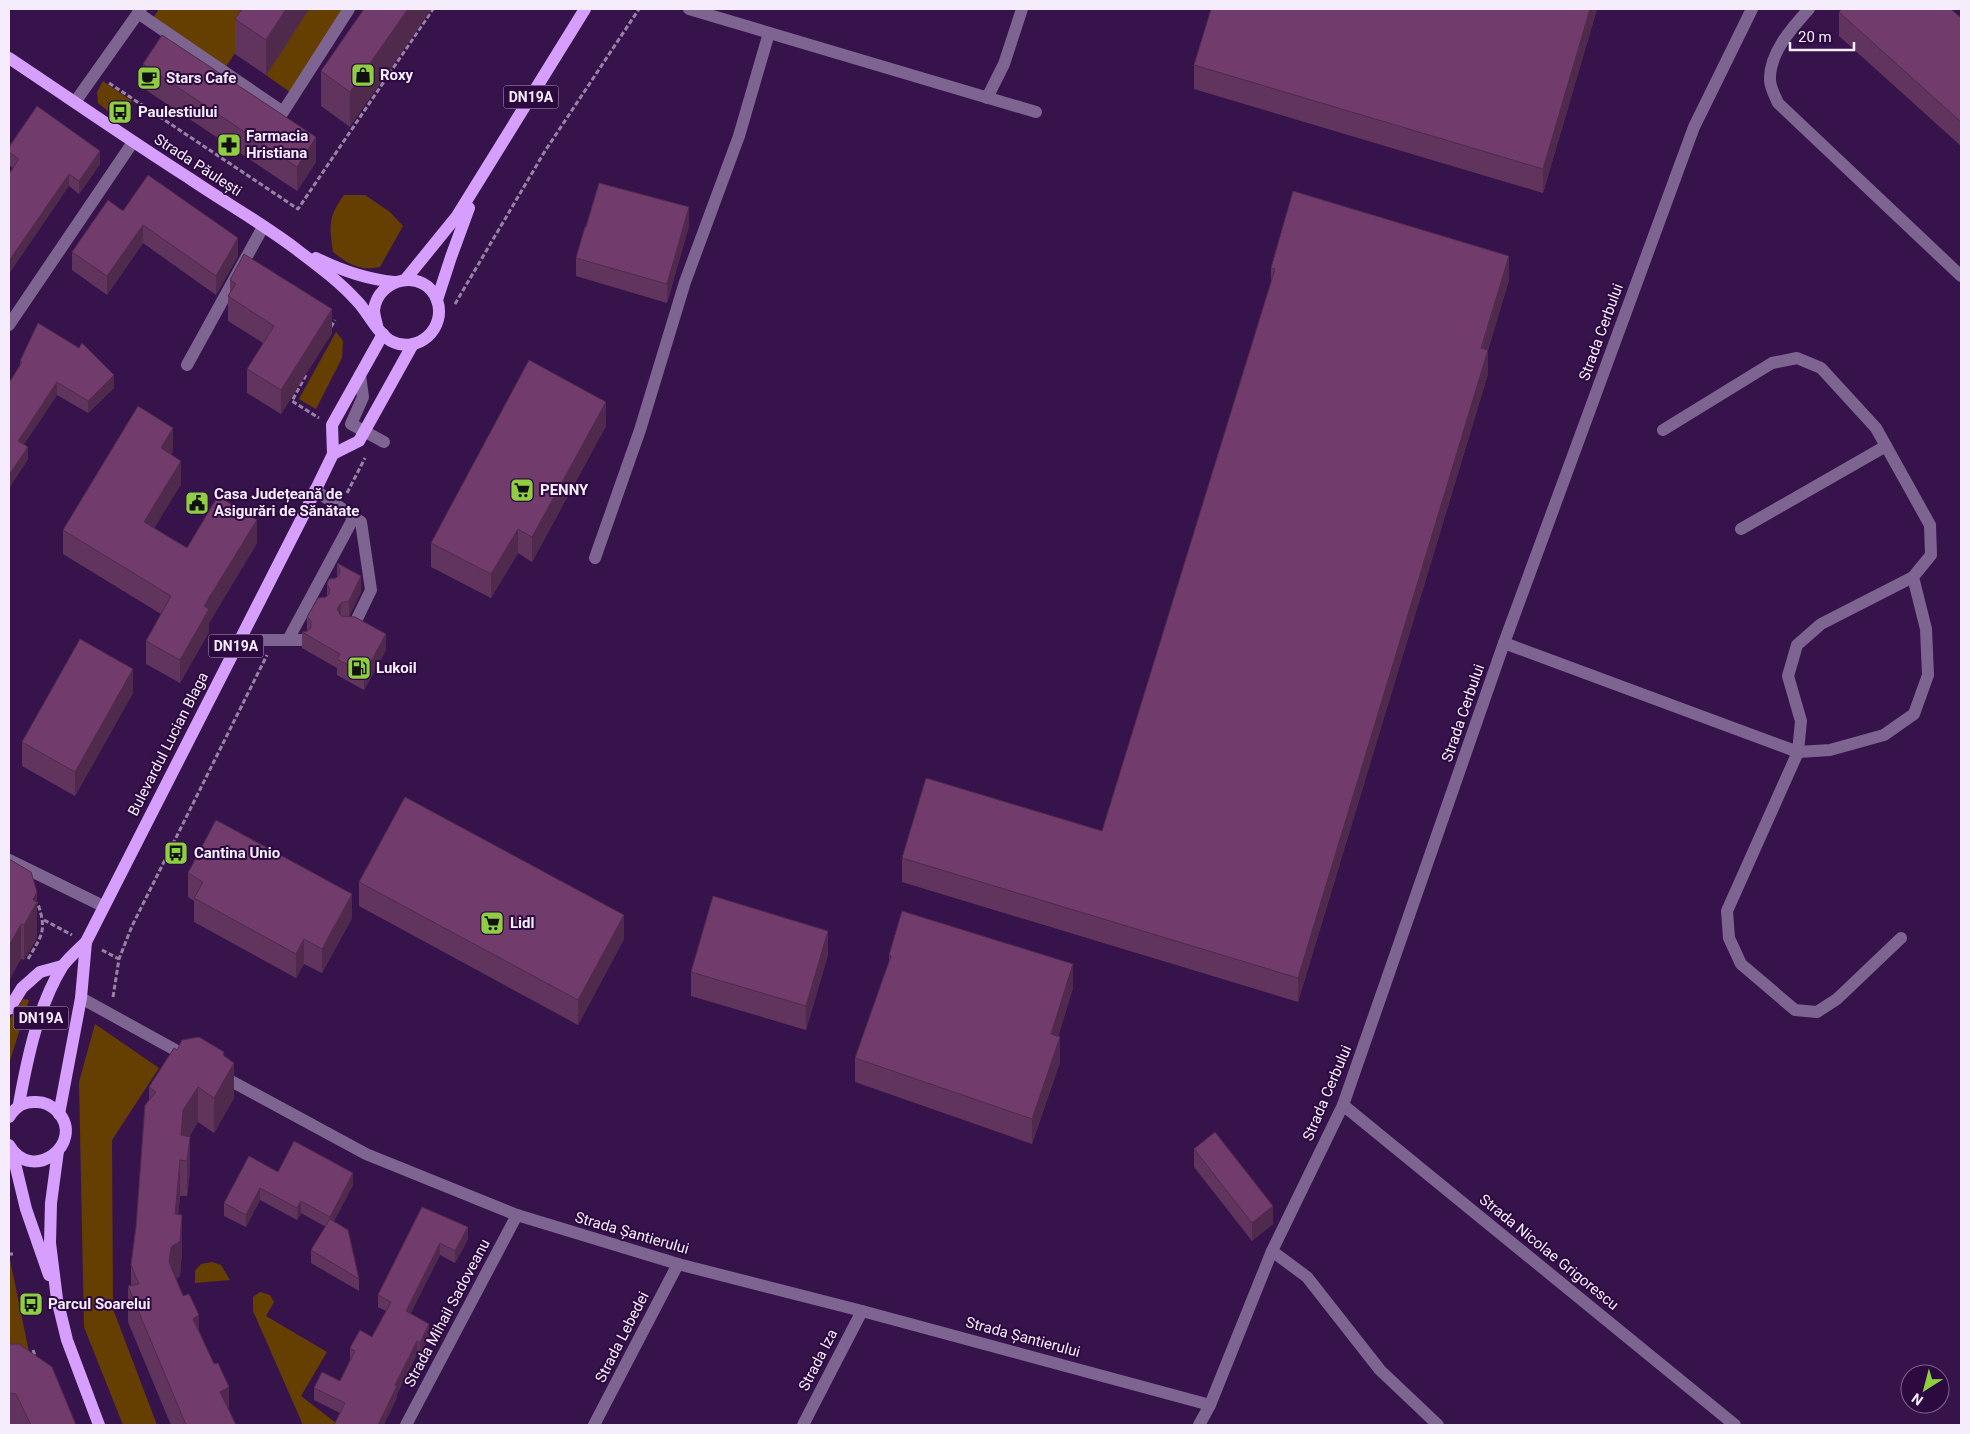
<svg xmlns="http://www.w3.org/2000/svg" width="1970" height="1434" viewBox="0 0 1970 1434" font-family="Roboto,sans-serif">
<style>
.green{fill:#653f01}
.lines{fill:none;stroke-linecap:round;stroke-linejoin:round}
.path{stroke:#9782a5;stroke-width:3;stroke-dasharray:5 2.5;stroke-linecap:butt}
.minor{stroke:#7e6491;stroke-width:12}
.major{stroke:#d69efd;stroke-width:12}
.wall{fill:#61345d}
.shaded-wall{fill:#4f2a4c}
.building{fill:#713c6c;stroke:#4f2a4c}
.labels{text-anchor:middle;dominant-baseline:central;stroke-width:4;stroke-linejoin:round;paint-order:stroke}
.shield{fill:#2c093f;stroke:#b9a9c3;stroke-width:1}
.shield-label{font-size:14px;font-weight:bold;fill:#f5edfb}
.poi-label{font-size:15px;font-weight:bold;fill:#f5edfb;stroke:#2c093f;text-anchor:start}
.street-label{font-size:15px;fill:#f5edfb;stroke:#2c093f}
</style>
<rect width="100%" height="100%" fill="#36144b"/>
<g class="green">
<polygon points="159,9 265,9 223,71 150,22"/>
<polygon points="309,9 349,9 294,95 266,75"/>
<polygon points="103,81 132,101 119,120 98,103 97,92"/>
<path d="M344,195H365L390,212L403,226L380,267C359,271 350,265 333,252C329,226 328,217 344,195Z"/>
<polygon points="336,332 343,341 342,358 316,409 299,399"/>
<polygon points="23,999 29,1000 9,1064 9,1020"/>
<polygon points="95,1024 159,1068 112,1140 113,1309 157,1425 123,1425 84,1327 79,1082"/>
<polygon points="9,1255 29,1352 9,1371"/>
<polygon points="212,1262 221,1265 230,1280 195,1283 195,1271 201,1264"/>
<polygon points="260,1292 270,1295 274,1302 266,1316 327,1352 301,1396 336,1423 335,1425 303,1425 253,1311 253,1297"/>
</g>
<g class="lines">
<g class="path">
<polyline points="109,83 298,209 433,9"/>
<polyline points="455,304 545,151 639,9"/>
<polyline points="331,327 335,320"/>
<polyline points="306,375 292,401 319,418"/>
<polyline points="347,493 365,458"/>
<polyline points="44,920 72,935"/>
<polyline points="102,950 119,959"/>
<path d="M28,959C42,935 47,931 38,904L34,902"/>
<polyline points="113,997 119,959 132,926 267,655"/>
<polyline points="9,1254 13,1254"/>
<polyline points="33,1350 36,1359"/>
</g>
<g class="minor">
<polyline points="689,9 1036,112"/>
<path d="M1809,9C1792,28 1769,53 1770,80C1770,87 1775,96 1778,103L1961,276"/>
<polyline points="138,13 283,112 349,9"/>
<polyline points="987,98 1004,64 1022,9"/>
<polyline points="75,102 141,9"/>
<polyline points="9,325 133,142"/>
<polyline points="187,365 263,227"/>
<polyline points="360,375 363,397 351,424 384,442"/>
<polyline points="1663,430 1772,363 1797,358 1821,368 1876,428 1930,525 1931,555 1913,577 1821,624 1797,645 1788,676 1801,721 1798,752 1727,911 1729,938 1741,964 1795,1010 1817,1012 1837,999 1901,938"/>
<polyline points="315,490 361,522 371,590 354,625 345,625"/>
<polyline points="1741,529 1886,446"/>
<polyline points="595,558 640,430 685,282 739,136 769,33"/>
<polyline points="289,638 354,517"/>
<polyline points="239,640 304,640"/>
<polyline points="1504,643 1798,752 1830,750 1884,735 1914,714 1928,675 1926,629 1913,577"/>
<polyline points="9,860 103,906"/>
<polyline points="81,998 188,1057"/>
<polyline points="220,1075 366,1154 517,1215 678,1264 862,1311 1210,1405"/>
<polyline points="1343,1105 1735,1425"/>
<polyline points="1272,1251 1307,1277 1380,1370 1438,1425"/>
<polyline points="406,1425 517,1215"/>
<polyline points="594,1425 678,1264"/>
<polyline points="803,1425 862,1311"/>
<polyline points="1199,1425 1210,1405 1272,1251 1343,1105 1504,643 1694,127 1752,9"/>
</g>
<g class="major">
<path d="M9,58C69,98 128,139 189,178C224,202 262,223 296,249C317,265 339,281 357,301C368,312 377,333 391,341C418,355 447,328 437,300C425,268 378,277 374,310C374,315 376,321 377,325"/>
<path d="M316,258C342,271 365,279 394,282"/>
<polyline points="405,280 457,216 585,9"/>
<polyline points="437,300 451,257 469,208"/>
<polyline points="333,454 359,441 413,344"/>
<polyline points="9,1009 22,988 40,972 62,966"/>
<path d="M19,1104C27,1060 38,1006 62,967C68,958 78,950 86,942L304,514L333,454L332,425L383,334"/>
<polyline points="59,1114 81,998 86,942"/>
<path d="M9,1117C16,1106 24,1101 37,1102C45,1102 52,1106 58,1112C86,1143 32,1185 9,1145"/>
<polyline points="12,1151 26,1209 49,1275"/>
<polyline points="58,1151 51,1203 50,1243 57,1299 67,1340 99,1425"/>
</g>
</g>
<g class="wall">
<polygon points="309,9 266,75 235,54 235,19"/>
<polygon points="364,9 350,127 321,106 321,71"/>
<polygon points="1597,9 1543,193 1194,89 1194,65"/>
<polygon points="1839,12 1961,18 1961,146 1839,36"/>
<polygon points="143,64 316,162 297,191 143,88"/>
<polygon points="9,147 100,164 79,194 69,186 13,168 9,165"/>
<polygon points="123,211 238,256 216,295 143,243 107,295 72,270 72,252"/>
<polygon points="689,226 667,303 576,276 576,258 586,227"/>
<polygon points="1271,268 1509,280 1488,350 1488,374 1298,1002 902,882 902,858 1102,831 1271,285"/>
<polygon points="230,280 332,333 281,414 247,393 247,369 263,343 228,321 228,296 230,293"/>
<polygon points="20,361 114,388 88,413 57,395 24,444 28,459 9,488 9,383 20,366"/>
<polygon points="606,426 532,562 518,553 491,598 431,567 431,543"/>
<polygon points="173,451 171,455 181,484 154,528 187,548 257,543 209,623 209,632 180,683 146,664 146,641 161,614 63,554 63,530"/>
<polygon points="337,563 361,592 349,617 386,650 364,690 337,675 337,668 302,648 302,632 307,632 307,617 327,597 327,584 337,578"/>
<polygon points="133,693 75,796 22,766 22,742"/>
<polygon points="9,859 37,927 37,938 24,960 21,959"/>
<polygon points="188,873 352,918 322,973 304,964 296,978 194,922 194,901 188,897"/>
<polygon points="359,882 624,939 578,1025 359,906"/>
<polygon points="828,955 806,1030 691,996 691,972"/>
<polygon points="889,955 1073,988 1058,1037 1060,1062 1032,1144 855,1082 855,1058 889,962"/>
<polygon points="177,1050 224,1056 234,1098 214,1133 198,1122 189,1137 190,1172 187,1196 180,1196 178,1214 182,1250 180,1276 176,1279 199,1330 229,1410 236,1425 171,1425 128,1322 128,1286 131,1286 131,1265 136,1227 149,1100 149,1087"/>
<polygon points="1194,1149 1273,1224 1252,1241 1194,1167"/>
<polygon points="278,1172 353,1185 334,1221 359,1279 359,1291 311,1263 311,1250 326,1227 301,1213 297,1220 260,1200 246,1227 224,1216 224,1203"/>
<polygon points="422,1207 468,1239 455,1263 440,1255 410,1314 429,1337 420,1355 417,1354 397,1394 397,1398 340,1413 314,1400 314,1388 340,1381 350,1360 350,1348 372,1337 386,1311 378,1307 378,1295"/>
<polygon points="9,1344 76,1425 9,1425"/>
</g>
<g class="shaded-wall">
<polygon points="286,9 309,9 266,75 266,40"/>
<polygon points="408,9 432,9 350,127 350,92"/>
<polygon points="1590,9 1597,9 1543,193 1543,169"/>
<polygon points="316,137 316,162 297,191 297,167"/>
<polygon points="100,151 100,164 79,194 79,181"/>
<polygon points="69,174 69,186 9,274 9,261"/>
<polygon points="689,207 689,226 667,303 667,284"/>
<polygon points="143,225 143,243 107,295 107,276"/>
<polygon points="238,238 238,256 216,295 216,276"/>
<polygon points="1509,256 1509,280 1487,353 1488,350 1488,374 1298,1002 1298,978"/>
<polygon points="332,309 332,333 281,414 281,390"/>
<polygon points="114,375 114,388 88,413 88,401"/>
<polygon points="57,382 57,395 18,453 18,441"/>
<polygon points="606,402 606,426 532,562 532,537"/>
<polygon points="173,428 173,451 161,472 161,448"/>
<polygon points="28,447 28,459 9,488 9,475"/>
<polygon points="181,461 181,484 144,545 144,522"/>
<polygon points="257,520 257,543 209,623 209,632 180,683 180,660 204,606"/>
<polygon points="518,529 518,553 491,598 491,574"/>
<polygon points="361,576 361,592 349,617 349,601"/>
<polygon points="341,603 341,618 337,609"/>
<polygon points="386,634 386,650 364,690 364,674"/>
<polygon points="133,669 133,693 75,796 75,772"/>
<polygon points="37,892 37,938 24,960 24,925"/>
<polygon points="352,894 352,918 322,973 322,949"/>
<polygon points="624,915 624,939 578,1025 578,1000"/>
<polygon points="21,924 21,959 9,981 9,946"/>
<polygon points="828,931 828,955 806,1030 806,1006"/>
<polygon points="304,939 304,964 296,978 296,954"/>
<polygon points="1073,964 1073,988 1051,1059 1051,1034"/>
<polygon points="1060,1037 1060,1062 1032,1144 1032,1119"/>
<polygon points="224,1052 224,1080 234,1063 234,1098 214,1133 214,1098"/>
<polygon points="198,1087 198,1122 183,1146 181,1135 183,1110"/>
<polygon points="190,1137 190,1172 187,1196 187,1161"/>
<polygon points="180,1160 180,1196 176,1244 182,1215 182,1250 180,1276 171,1282 169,1262 175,1214"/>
<polygon points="353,1173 353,1185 330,1229 330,1217"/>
<polygon points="260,1188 260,1200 246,1227 246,1215"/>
<polygon points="301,1201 301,1213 297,1220 297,1208"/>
<polygon points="1273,1206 1273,1224 1252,1241 1252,1223"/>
<polygon points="468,1227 468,1239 455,1263 455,1251"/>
<polygon points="440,1243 440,1255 406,1323 406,1311"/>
<polygon points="199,1315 199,1351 193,1319"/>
<polygon points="429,1324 429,1337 420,1355 420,1343"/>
<polygon points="417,1341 417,1354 397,1394 397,1398 384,1425 378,1425 395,1385"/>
<polygon points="229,1387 229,1422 220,1392"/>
</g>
<g class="building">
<polygon points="242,9 286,9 266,40 235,19"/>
<polygon points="364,9 408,9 350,92 321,71"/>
<polygon points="1211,9 1590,9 1543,169 1194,65"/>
<polygon points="1842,9 1951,9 1961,18 1961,122 1839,12"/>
<polygon points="162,35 316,137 297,167 143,64"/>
<polygon points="37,106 100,151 79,181 69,174 9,261 9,174 19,159 9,152 9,147"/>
<polygon points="148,175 238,238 216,276 143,225 107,276 72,252 108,200 123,211"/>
<polygon points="599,183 689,207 667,284 576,258 585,227 586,227"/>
<polygon points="1293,191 1509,256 1481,348 1488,350 1298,978 902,858 926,778 1102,831 1275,269 1271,268"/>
<polygon points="244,254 332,309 281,390 247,369 274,326 228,296 236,284 230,280"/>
<polygon points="38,323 79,348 82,343 114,375 88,401 57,382 18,441 28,447 9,475 9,383 22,362 20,361"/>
<polygon points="529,360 606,402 532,537 518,529 491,574 431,543"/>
<polygon points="138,406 173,428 161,448 181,461 144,522 187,548 218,496 257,520 204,606 209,609 180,660 146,641 171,596 63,530"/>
<polygon points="337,563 361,576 349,601 341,603 337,609 341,616 355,617 386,634 364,674 337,659 340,654 302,632 308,631 311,628 311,621 307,617 318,598 326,597 329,594 330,590 327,584 329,579 336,578 339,575 340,571"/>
<polygon points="80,639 133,669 75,772 22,742"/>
<polygon points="405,797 624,915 578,1000 359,882"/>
<polygon points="216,820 352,894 322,949 304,939 296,954 194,898 203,882 188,873"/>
<polygon points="9,859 31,872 37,892 33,900 37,902 24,925 21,924 9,946"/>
<polygon points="713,896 828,931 806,1006 691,972"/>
<polygon points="902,911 1073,964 1051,1034 1060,1037 1032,1119 855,1058 891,956 889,955"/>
<polygon points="199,1037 224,1052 223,1055 234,1063 214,1098 198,1087 183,1110 181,1135 190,1137 187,1161 180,1160 175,1214 182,1215 180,1241 171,1247 169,1262 183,1296 189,1294 199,1315 193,1319 214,1364 218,1363 229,1387 220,1392 236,1425 186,1425 128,1286 139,1284 131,1265 136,1227 145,1105 156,1092 149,1087 174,1048 177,1050 182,1040"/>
<polygon points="1215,1132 1273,1206 1252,1223 1194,1149"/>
<polygon points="294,1141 353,1173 330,1217 301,1201 297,1208 260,1188 246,1215 224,1203 249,1156 278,1172"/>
<polygon points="422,1207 468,1227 455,1251 440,1243 406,1311 429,1324 420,1343 417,1341 395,1385 397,1386 378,1425 334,1425 345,1403 314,1388 322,1372 340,1381 355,1351 350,1348 360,1330 372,1337 391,1302 378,1295"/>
<polygon points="330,1219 348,1230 359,1279 311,1250"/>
<polygon points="9,1344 19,1344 52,1367 76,1425 31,1425 16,1394 9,1393"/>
</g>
<defs>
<g id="shop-square" transform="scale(1.25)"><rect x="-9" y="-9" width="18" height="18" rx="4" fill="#8fcd41" stroke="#2c093f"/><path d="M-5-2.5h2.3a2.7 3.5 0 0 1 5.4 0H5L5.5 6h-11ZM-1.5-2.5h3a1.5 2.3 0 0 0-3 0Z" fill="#111"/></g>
<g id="cafe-square" transform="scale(1.25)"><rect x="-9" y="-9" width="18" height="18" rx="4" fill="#8fcd41" stroke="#2c093f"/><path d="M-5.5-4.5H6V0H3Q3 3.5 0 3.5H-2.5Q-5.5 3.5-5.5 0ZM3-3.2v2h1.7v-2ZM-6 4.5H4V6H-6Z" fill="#111"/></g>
<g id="bus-square" transform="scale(1.25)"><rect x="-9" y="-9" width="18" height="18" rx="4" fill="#8fcd41" stroke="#2c093f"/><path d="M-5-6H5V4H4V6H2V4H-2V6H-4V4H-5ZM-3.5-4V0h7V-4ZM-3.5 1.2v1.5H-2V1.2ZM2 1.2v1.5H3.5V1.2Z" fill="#111"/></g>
<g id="pharmacy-square" transform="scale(1.25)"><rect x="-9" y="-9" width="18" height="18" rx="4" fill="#8fcd41" stroke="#2c093f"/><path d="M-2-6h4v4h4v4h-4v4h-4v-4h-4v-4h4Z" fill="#111"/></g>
<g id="supermarket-square" transform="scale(1.25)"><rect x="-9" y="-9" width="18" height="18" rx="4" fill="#8fcd41" stroke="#2c093f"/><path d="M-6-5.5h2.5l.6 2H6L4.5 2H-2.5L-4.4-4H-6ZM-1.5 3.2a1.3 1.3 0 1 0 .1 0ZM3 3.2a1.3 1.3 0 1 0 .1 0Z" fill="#111"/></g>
<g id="civic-square" transform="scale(1.25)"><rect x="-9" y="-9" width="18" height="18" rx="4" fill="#8fcd41" stroke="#2c093f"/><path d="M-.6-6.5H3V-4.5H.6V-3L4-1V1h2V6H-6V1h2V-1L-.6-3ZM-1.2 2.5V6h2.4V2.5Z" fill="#111"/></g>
<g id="fuel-square" transform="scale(1.25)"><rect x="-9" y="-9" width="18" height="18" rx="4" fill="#8fcd41" stroke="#2c093f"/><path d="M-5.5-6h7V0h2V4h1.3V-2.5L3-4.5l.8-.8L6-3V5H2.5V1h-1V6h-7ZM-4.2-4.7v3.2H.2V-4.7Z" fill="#111"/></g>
</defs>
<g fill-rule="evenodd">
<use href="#shop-square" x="363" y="75"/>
<use href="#cafe-square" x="149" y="78"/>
<use href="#bus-square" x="120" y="112"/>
<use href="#pharmacy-square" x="229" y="145"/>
<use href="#supermarket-square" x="522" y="490"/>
<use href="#civic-square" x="197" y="503"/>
<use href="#fuel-square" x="359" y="668"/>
<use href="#bus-square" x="176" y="853"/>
<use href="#supermarket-square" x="492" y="923"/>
<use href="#bus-square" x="31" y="1304"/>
</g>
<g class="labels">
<g class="shield">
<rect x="503.5" y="85.5" width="55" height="23" rx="4"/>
<rect x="208.5" y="634.5" width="55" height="23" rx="4"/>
<rect x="13.5" y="1006.5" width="55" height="23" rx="4"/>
</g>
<g class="shield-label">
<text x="531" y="97">DN19A</text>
<text x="236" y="646">DN19A</text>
<text x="41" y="1018">DN19A</text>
</g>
<g class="poi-label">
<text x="380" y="75">Roxy</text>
<text x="166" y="78">Stars Cafe</text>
<text x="138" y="112">Paulestiului</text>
<text x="246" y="136">Farmacia<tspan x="246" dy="17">Hristiana</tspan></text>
<text x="540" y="490">PENNY</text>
<text x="214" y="494">Casa Județeană de<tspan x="214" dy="17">Asigurări de Sănătate</tspan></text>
<text x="376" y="668">Lukoil</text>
<text x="194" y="853">Cantina Unio</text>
<text x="510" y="923">Lidl</text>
<text x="48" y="1304">Parcul Soarelui</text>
</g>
<g class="street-label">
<text transform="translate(198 165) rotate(33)">Strada Păulești</text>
<text transform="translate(1601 332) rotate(-70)">Strada Cerbului</text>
<text transform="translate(1463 713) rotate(-71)">Strada Cerbului</text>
<text transform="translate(168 744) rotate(-63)">Bulevardul Lucian Blaga</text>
<text transform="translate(1327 1093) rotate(-67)">Strada Cerbului</text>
<text transform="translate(632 1233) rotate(16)">Strada Șantierului</text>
<text transform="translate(1549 1252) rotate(39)">Strada Nicolae Grigorescu</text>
<text transform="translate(447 1313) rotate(-62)">Strada Mihail Sadoveanu</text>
<text transform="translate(622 1337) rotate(-63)">Strada Lebedei</text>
<text transform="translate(1023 1337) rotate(15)">Strada Șantierului</text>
<text transform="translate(818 1360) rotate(-63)">Strada Iza</text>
</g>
</g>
<rect width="1970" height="1434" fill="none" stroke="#f5edfb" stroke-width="20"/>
<g transform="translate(1925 1389) rotate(216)"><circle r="24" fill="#2c093f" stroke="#7c648a"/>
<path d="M0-4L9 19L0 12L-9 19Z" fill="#8fcd41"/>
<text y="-8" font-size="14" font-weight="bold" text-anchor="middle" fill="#f5edfb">N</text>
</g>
<path d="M1790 42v8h64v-8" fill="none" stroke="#f5edfb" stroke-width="2.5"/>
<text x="1798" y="42" font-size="15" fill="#f5edfb" stroke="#2c093f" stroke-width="4" paint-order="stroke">20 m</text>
</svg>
